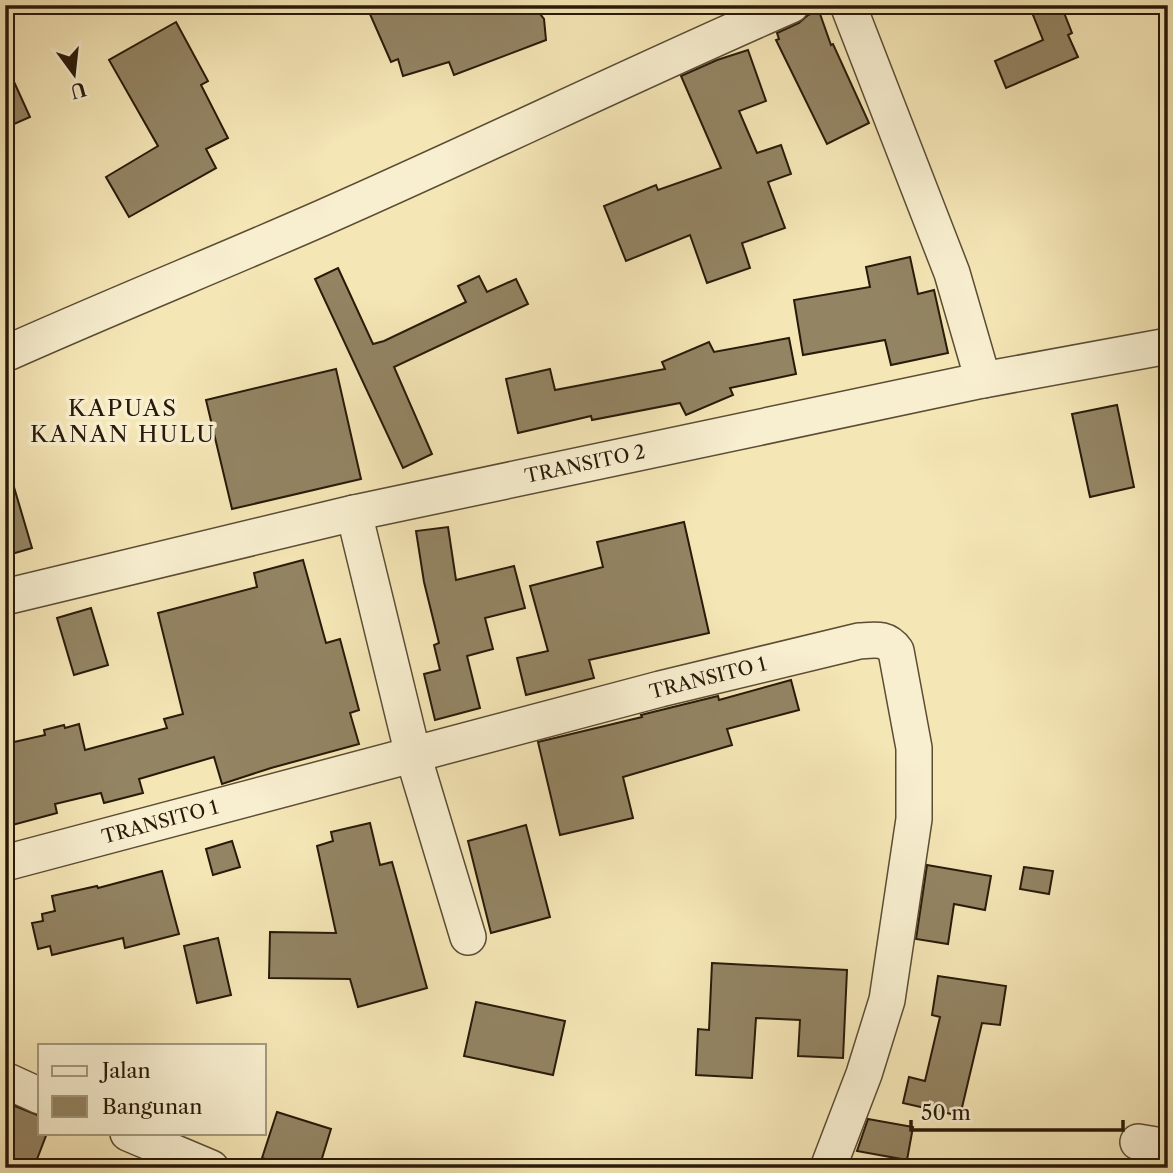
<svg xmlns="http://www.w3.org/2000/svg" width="1173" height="1173" viewBox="0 0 1173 1173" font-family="'Libre Caslon Text',serif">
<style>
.building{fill:#938463;stroke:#281a09;stroke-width:2}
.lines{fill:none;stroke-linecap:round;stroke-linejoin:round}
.minor-casing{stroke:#5b4d34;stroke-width:38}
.minor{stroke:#f8efd0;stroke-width:35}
.labels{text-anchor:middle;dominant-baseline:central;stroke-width:7;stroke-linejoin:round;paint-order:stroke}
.street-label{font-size:19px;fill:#281a09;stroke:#f8efd0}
.quarter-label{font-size:23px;letter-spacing:2px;fill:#281a09;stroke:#f8efd0}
</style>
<rect width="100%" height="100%" fill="#f5e6b6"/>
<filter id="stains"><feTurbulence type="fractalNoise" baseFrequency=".00286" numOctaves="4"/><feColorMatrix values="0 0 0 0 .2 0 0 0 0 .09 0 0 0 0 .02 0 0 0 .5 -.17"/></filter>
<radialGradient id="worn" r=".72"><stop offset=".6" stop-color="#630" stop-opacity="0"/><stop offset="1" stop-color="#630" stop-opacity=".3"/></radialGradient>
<g class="building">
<polygon points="366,5 533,5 544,19 546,40 454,75 449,62 403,76 398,59 391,62"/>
<polygon points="1029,5 1061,5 1072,33 1068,35 1078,57 1006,88 995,61 1043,40"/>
<polygon points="819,11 831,45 833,44 869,123 827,144 776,40 779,39 777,33 799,23 808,15"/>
<polygon points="176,22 208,81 201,85 228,138 206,149 216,168 129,217 106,177 158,146 109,60"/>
<polygon points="748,50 766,101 739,111 757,153 781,145 791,174 768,182 785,228 742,243 750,268 707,283 690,235 626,261 604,206 656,185 658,190 721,168 681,76 717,60"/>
<polygon points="5,62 30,117 5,128"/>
<polygon points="910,257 918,294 934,290 948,353 891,365 885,340 803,355 794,300 870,287 866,267"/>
<polygon points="338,268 373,344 384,341 466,302 458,286 479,276 487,292 516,279 528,304 394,367 432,454 403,468 315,279"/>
<polygon points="789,338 796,374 730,388 733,395 686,415 680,403 592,420 591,416 518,433 506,379 550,369 555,390 665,369 662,362 709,342 714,352"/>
<polygon points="336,369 361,479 232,509 206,400"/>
<polygon points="1117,405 1134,487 1090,497 1072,414"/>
<polygon points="11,477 32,548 5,556 5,478"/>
<polygon points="684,522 709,633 589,660 594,678 526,695 517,658 548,651 530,586 603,567 597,542"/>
<polygon points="448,527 456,580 514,566 525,608 485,618 493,649 467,656 480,708 435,720 424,674 440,670 434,645 439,643 424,582 416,531"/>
<polygon points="303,560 326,643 340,639 359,710 350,713 359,744 271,768 222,784 214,757 139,779 143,793 104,803 101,793 55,804 57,813 5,827 5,744 45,735 44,730 64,725 65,728 79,724 85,750 167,728 164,719 183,714 158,613 257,587 254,573"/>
<polygon points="91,608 108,665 74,675 57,618"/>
<polygon points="791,680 799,710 727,729 732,745 623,777 633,818 560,835 538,742 642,717 641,715 665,709 718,696 719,700"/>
<polygon points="370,823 380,865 392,862 427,988 358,1007 350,979 269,978 270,932 336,933 317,846 333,841 331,832"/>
<polygon points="526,825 550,917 491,933 468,841"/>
<polygon points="232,841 240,867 213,875 206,849"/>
<polygon points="927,865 991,876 985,910 954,904 948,944 916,939"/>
<polygon points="1024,867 1053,871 1049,894 1020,889"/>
<polygon points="162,871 179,934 125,948 123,938 52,955 50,946 38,949 32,923 43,921 42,914 55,911 52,896 97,886 98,888"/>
<polygon points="218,938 231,995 197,1003 184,946"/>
<polygon points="712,963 847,970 843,1058 798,1056 800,1020 756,1018 752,1078 696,1075 698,1029 709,1030"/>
<polygon points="938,976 1006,986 1000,1025 982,1023 960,1116 903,1103 909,1077 925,1081 940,1017 932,1015"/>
<polygon points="476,1002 565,1021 553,1075 464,1056"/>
<polygon points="5,1102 40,1116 40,1133 47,1133 34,1167 5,1156"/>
<polygon points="277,1112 331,1129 319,1168 295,1168 262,1158"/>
<polygon points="868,1119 913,1127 907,1160 857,1151"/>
</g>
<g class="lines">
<g class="minor-casing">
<g id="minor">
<polyline points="848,5 952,273 983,380"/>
<path d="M5,354C110,307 217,264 322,218C479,149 633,74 791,5"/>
<polyline points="354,513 413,755 468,937"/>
<polyline points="5,597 354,513 983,380 1168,346"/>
<path d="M5,863L660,689L859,641C875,640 886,637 896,651L914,748V819L887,1000L864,1074L828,1168"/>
<polyline points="5,1080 40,1096"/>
<polyline points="128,1133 211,1168"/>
<polyline points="1138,1142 1168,1147"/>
</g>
</g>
<use href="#minor" class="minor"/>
</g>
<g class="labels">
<g class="street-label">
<text transform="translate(585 464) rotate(-12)">TRANSITO 2</text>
<text transform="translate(708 678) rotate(-14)">TRANSITO 1</text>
<text transform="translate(160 822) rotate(-15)">TRANSITO 1</text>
</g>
<g class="quarter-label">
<text x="123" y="408">KAPUAS<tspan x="123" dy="26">KANAN HULU</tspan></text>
</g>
</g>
<rect width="1173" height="1173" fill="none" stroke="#f5e6b6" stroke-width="28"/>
<rect x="7" y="7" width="1159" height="1159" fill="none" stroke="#281a09" stroke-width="3.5"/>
<rect x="14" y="14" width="1145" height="1145" fill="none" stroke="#281a09" stroke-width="2"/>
<rect x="38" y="1044" width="228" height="91" fill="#f8efd0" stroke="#a59a80" stroke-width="2"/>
<rect x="52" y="1066" width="35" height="10" fill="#f8efd0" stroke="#a59a80" stroke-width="2"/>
<text x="102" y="1078" font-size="21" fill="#281a09">Jalan</text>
<rect x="52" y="1096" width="35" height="21" fill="#938463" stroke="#a59a80" stroke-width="2"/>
<text x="102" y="1114" font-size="21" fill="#281a09">Bangunan</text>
<g transform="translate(74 74) rotate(165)" stroke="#f8efd0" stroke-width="5" paint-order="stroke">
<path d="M0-5L12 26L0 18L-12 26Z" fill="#281a09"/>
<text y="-10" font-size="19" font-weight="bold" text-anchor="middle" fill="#281a09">U</text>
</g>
<path d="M911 1120v10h212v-10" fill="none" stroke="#281a09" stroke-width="3.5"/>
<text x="921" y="1120" font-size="21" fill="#281a09" stroke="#f8efd0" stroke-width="5" paint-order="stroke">50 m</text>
<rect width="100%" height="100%" filter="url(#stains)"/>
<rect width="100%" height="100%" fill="url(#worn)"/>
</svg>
